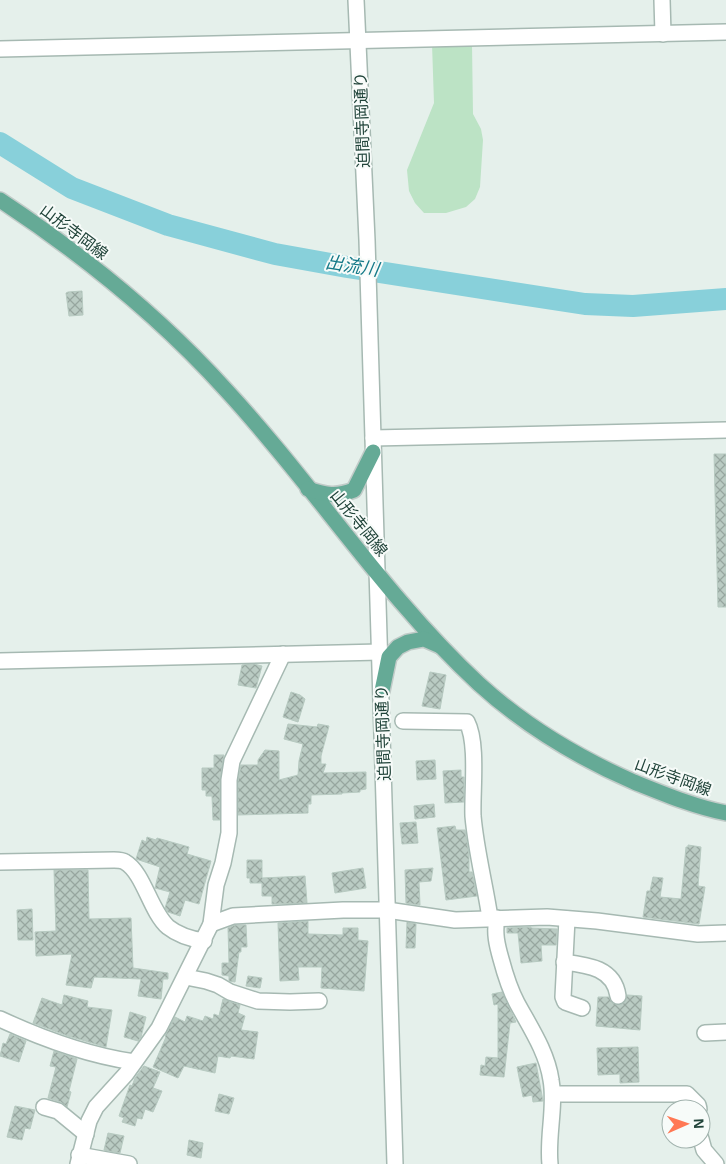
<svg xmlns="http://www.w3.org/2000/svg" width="726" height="1164" viewBox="0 0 726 1164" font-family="Helvetica,'Noto Sans JP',sans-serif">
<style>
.park{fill:#bce3c5}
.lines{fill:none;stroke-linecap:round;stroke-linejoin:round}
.river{stroke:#88d0da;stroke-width:22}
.building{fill:url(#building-cross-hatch);stroke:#b7cac1}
.minor-casing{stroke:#a6b9b2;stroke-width:18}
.major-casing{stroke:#c1cbc8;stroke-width:18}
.minor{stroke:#fff;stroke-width:15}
.major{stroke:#65aa96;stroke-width:15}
.labels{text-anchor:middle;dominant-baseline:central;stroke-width:4;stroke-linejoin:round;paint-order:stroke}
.street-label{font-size:16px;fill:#21443a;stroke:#f7fbf9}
.water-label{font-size:18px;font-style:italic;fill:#147988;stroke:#f7fbf9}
</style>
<defs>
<pattern id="building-cross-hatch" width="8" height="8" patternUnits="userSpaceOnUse" patternTransform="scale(1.25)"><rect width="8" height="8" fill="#bacbc3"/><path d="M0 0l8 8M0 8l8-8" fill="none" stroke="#97a69f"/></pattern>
</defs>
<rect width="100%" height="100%" fill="#e5f0eb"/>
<polygon class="park" points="432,44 472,44 473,114 481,129 483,140 480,187 475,199 466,207 446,213 424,213 415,203 409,191 407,170 434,103"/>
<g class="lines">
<polyline class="river" points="0,143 72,188 168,225 275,254 347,267 585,304 633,306 726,299"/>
</g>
<g class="building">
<polygon points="82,291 83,315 69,316 66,293 68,292"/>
<polygon points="714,454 726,454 726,607 718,607"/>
<polygon points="254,664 262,666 256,688 238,685 242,665"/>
<polygon points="430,672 446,675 440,709 422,706"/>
<polygon points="291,692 300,695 305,699 298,722 283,717"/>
<polygon points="288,724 317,727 318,724 329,726 321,756 321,764 326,764 323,773 366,772 366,789 360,790 360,792 342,793 342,794 311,795 311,804 308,804 308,813 238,815 238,781 241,765 258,765 258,760 265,750 279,751 279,780 298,775 299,761 303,744 284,739"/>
<polygon points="214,755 224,755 220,780 220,820 213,820 212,796 206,796 206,790 202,790 202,768 214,768"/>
<polygon points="435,760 436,779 417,780 416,761"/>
<polygon points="461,770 461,777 464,777 464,802 445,803 443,771"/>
<polygon points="434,804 435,817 415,819 414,806"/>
<polygon points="416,822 418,843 402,844 400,823"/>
<polygon points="455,826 456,830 465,830 469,854 469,872 472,872 477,896 446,900 437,828"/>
<polygon points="147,837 156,840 157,838 189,847 187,854 211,861 199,904 185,900 180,916 168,912 165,908 170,892 155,888 160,867 136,859 142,840 146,842"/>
<polygon points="688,845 701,847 698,886 705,887 699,924 643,917 647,891 650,891 653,877 663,878 660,897 681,899 686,847 688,847"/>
<polygon points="247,860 262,860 262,878 305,876 307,903 272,904 272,896 262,896 262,883 250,883 250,878 247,878"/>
<polygon points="363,868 366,888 335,893 332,873"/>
<polygon points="433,868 431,881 419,882 420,905 406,903 405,870"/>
<polygon points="54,870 88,870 89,919 131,918 133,968 168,973 168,979 163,979 161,999 138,996 141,979 94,977 91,988 66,985 72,954 36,956 35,932 56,931"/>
<polygon points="32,909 33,940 18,940 17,910"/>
<polygon points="308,921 308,934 343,935 343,928 358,928 358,940 368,941 364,991 321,988 322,967 298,967 299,980 280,981 278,923"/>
<polygon points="407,922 416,924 415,948 406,948"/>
<polygon points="235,925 246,925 247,947 241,947 241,952 239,952 235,982 229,981 229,976 222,975 222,963 229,963 228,928"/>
<polygon points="531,927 531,928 557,929 556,945 541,945 542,961 521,963 518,933 507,933 507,928"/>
<polygon points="248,976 262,978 260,988 246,986"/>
<polygon points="502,992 516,1022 510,1023 504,1077 480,1075 481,1065 485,1066 486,1057 498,1058 498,1004 494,1005 492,994"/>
<polygon points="64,995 88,1001 87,1007 112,1010 106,1047 68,1036 33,1023 42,998 62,1005"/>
<polygon points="627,995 642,996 640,1030 596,1026 598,997 609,997 612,1003 620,1005 625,1002"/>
<polygon points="223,999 240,1005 238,1013 245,1016 241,1030 258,1032 254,1059 231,1056 230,1058 218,1056 215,1073 184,1066 178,1078 153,1067 166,1037 165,1036 175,1017 185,1022 187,1016 203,1021 205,1016 213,1019 214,1014 219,1016"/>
<polygon points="130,1012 146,1017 141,1037 138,1041 124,1037"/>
<polygon points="10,1034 26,1041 19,1062 0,1056 3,1043 6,1044"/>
<polygon points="638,1047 639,1082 620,1083 620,1074 598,1075 597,1048"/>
<polygon points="54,1051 77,1059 69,1091 71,1092 67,1107 61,1102 48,1098 56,1067 50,1066"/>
<polygon points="536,1063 543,1101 533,1102 532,1095 523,1097 517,1067"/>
<polygon points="144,1066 160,1072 153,1088 162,1091 153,1112 145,1109 142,1119 137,1118 135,1126 122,1122 124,1118 119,1116 130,1085 132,1086 135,1078"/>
<polygon points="219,1094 234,1098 229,1114 215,1111"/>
<polygon points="15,1106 35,1110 30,1129 25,1128 22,1140 7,1137"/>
<polygon points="108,1133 124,1136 120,1153 104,1150"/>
<polygon points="189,1140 203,1143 201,1158 187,1155"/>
</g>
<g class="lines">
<g class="minor-casing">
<g id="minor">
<polyline points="356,0 367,240 395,1164"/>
<polyline points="662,0 663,34"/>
<polyline points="0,49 726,32"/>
<polyline points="373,438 726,430"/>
<polyline points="0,661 380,652"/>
<path d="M403,721L467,722C478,743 472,791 473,816C476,851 485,884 490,918"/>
<path d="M0,862L114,860C118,860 122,860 125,862C144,873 150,911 168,927C178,935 191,939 204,941"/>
<path d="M497,918C494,933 497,945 501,959C505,974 510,990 517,1003C530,1027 547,1052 551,1080C556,1107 547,1136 550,1164"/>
<polyline points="567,919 563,997 565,1002 582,1008"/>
<polyline points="211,924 233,916 343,910 387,910 455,920 547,917 597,921 698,934 726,933"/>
<path d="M564,962C588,965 614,968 618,996"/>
<polyline points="186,977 206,981 218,985 230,992 258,1001 290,1002 319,1001"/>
<path d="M0,1019C43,1039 87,1055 134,1062"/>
<polyline points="705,1033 726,1032"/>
<polyline points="553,1094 687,1094 698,1105 699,1109"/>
<polyline points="44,1107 58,1111 86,1134"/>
<polyline points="701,1139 704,1150 716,1164"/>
<polyline points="79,1155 129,1164"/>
<polyline points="78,1164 89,1121 96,1107 126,1074 159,1028 211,924 216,885 223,863 229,833 229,780 232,761 283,654"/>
</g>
</g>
<g class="major-casing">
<g id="major">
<path d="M0,200C82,254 160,317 226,390C314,485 384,596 479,684C524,725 579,758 634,782C664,794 695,807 726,813"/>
<path d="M308,489C326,495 336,497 354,490L373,452"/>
<polyline points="382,691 389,657 398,647 408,642 424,639 440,646"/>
</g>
</g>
<use href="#minor" class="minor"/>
<use href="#major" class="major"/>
</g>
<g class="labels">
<g class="street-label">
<text transform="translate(362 120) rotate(-92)">迫間寺岡通り</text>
<text transform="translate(74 232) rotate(37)">山形寺岡線</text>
<text transform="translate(359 523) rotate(51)">山形寺岡線</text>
<text transform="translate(383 733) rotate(-92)">迫間寺岡通り</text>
<text transform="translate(673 777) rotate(20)">山形寺岡線</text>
</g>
<g class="water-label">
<text transform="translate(352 266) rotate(9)">出流川</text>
</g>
</g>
<g transform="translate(686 1124) rotate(88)"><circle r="24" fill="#f7fbf9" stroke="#a1b2ad"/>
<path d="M0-4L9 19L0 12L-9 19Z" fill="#ff7854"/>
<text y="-8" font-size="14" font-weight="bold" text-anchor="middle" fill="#21443a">N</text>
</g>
</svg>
